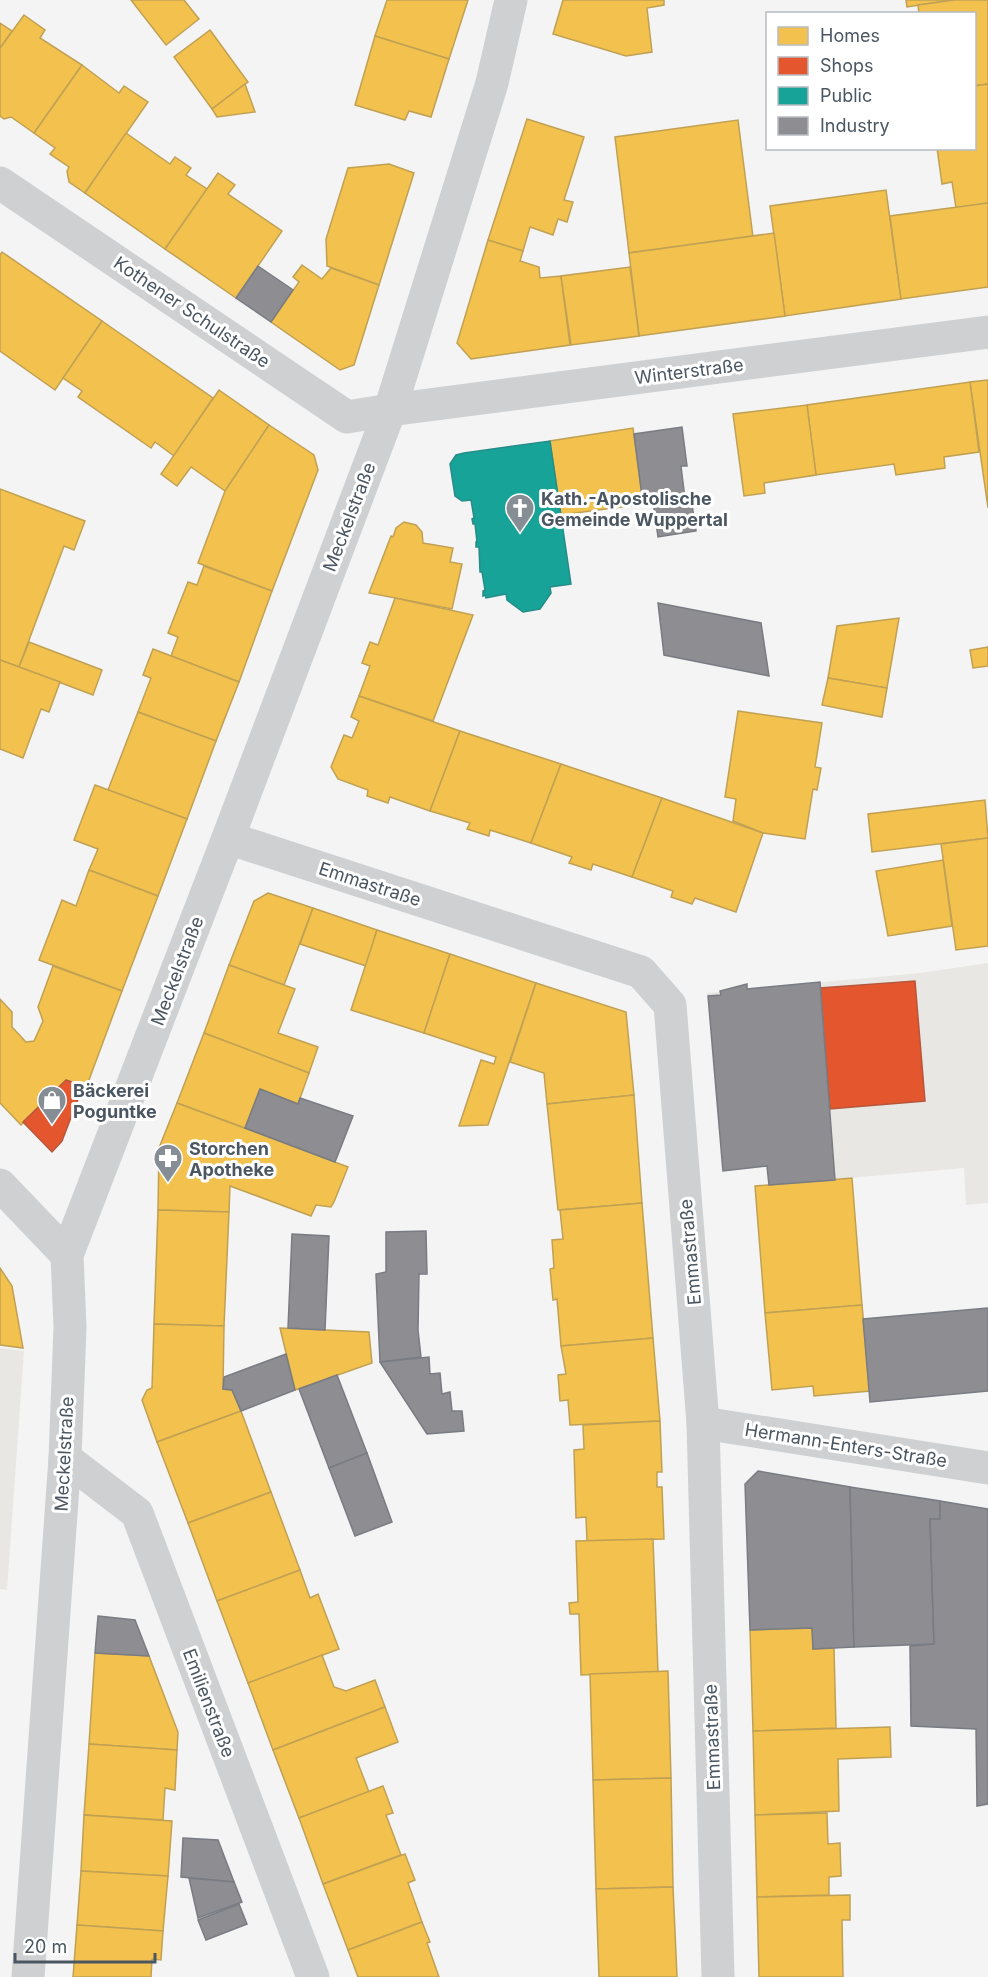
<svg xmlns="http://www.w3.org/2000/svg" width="988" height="1977" viewBox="0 0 988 1977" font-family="Inter,sans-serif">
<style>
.commercial{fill:#e8e7e3}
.homes{fill:#f2c14e;stroke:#c0a154;stroke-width:1.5}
.shops{fill:#e4572e;stroke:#b6573d;stroke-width:1.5}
.public{fill:#17a398;stroke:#268c88;stroke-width:1.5}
.industry{fill:#8d8d92;stroke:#797c83;stroke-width:1.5}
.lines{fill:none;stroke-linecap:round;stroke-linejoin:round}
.minor{stroke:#ced0d2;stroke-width:33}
.labels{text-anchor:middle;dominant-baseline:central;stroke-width:6;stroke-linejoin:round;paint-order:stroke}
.street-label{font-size:18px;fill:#4a5661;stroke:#fff}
.poi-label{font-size:18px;font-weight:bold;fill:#4a5661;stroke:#fff;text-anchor:start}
</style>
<rect width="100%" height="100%" fill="#f4f4f4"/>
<g class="commercial">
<polygon points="988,963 988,1203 966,1205 964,1168 768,1185 766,1167 722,1171 707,993 920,973"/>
<polygon points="0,1348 24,1351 7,1590 0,1589"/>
</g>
<g class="homes">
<polygon points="131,0 184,0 199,19 166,45"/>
<polygon points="387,0 468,0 449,59 375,36"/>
<polygon points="563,0 664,0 664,5 647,8 652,52 626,56 553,34"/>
<polygon points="906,0 954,0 907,7"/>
<polygon points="954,0 988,0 988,84 974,86 974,14 919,14 918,5"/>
<polygon points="24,15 45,30 40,38 82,65 34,133 11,117 4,119 0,116 0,48"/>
<polygon points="0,23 12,31 0,48"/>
<polygon points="210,30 248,82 212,109 174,57"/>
<polygon points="375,36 449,59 431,117 409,111 405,120 355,105"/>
<polygon points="82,65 119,93 124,86 148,102 85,193 69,182 67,171 69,167 50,154 55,148 34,133"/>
<polygon points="245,84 255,112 217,117 212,109"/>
<polygon points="988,84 988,203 956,208 952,182 942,184 937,148 974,148 974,86"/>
<polygon points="527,119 584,137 564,200 573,202 567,222 558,219 553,235 530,227 523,251 488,240"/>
<polygon points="738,120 753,237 629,253 615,137"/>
<polygon points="126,133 170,164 175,157 191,168 186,175 207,189 165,249 85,193"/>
<polygon points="389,164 414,173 379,285 327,266 326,239 348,168"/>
<polygon points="218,173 235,185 228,194 282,231 236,298 165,249"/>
<polygon points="886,190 901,299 785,316 770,206"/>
<polygon points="988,203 988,287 901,299 890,216"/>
<polygon points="774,233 785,316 639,336 629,253"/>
<polygon points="488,240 523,251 520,261 539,267 540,278 561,276 570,345 471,359 457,343"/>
<polygon points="2,252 102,321 55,390 0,351 0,255"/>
<polygon points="302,265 322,279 331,268 379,285 354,365 340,370 271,322 299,282 293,277"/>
<polygon points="630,267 639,336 571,345 561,276"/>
<polygon points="102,321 213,398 174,456 155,442 151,448 78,397 82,391 63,378"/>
<polygon points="988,380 988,508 970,382"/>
<polygon points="970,382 979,452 944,457 945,468 896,475 894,464 816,475 807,405"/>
<polygon points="219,390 269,425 225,491 191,467 177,486 161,474"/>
<polygon points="807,405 816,475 764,483 765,493 744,496 733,414"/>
<polygon points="269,425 314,455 318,470 272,591 198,563 225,491"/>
<polygon points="633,428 643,504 561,515 550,441"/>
<polygon points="0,489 85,521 74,550 64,546 19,667 0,660"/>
<polygon points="404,522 416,525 422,532 423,543 453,548 450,562 462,564 452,609 369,593 391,536 393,537 396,528"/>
<polygon points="204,566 272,591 239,682 171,656 178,637 168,633 188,582 197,585"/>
<polygon points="395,598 473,615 433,721 359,696 370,666 362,663 370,642 378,645"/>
<polygon points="899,618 887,688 828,678 837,626"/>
<polygon points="29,642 102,670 93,695 19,667"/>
<polygon points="988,647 988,666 973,668 970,650"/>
<polygon points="153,649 239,682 216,741 138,712 151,678 143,675"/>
<polygon points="0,660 60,682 49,712 41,709 23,758 0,749"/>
<polygon points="828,678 887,688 882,717 822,705"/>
<polygon points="359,696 460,731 430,811 390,797 388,803 367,796 368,790 338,779 331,767 344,735 352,738 359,721 351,717"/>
<polygon points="738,711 822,723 815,767 821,768 817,790 813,789 805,839 763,833 733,821 736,799 725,797"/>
<polygon points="138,712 216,741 187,819 108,790"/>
<polygon points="460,731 561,764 531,843 490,830 489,836 467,829 470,823 430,811"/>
<polygon points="561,764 662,798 632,877 593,864 591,870 569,863 572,857 531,843"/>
<polygon points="95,785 187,819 158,896 89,870 98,849 74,840"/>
<polygon points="662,798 763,833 736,912 695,898 692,904 671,897 673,891 632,877"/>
<polygon points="985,800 988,838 872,852 868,814"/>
<polygon points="988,838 988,946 956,950 941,844"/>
<polygon points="943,860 952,926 888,936 876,871"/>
<polygon points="89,870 158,896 122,991 39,960 62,900 76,906"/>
<polygon points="268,893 313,908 284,985 229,965 254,901"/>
<polygon points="313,908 377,930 366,966 300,944"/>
<polygon points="377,930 450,954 424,1033 351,1010"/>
<polygon points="450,954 536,983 488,1125 459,1126 481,1060 494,1064 496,1057 424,1033"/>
<polygon points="229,965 295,989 278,1033 318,1047 309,1073 204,1033"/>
<polygon points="53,966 122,991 86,1088 66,1080 21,1125 0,1103 0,999 12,1012 12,1027 26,1042 34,1041 43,1021 38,1007"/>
<polygon points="536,983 626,1012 634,1095 547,1104 544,1073 510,1062"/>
<polygon points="204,1033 309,1073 298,1104 260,1089 245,1128 177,1103"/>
<polygon points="634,1095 642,1203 558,1210 547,1104"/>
<polygon points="177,1103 348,1167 334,1202 331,1207 316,1205 311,1216 230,1186 229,1212 158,1210 159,1148"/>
<polygon points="852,1178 862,1305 765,1313 755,1186"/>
<polygon points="642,1203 653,1338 561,1346 557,1299 553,1300 550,1269 554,1268 552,1240 563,1239 560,1210"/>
<polygon points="158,1210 229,1212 224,1326 154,1324"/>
<polygon points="0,1268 12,1286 23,1348 0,1345"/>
<polygon points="862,1305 870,1391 814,1396 813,1386 772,1390 765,1313"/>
<polygon points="154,1324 224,1326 223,1389 232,1390 241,1411 157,1442 142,1400 147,1390 152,1388"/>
<polygon points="280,1328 369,1332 372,1363 295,1390"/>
<polygon points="653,1338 660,1421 570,1425 568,1400 560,1401 558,1375 566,1374 561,1346"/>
<polygon points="241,1411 271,1492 188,1523 157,1442"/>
<polygon points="660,1421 662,1472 657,1472 657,1487 662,1487 664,1539 587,1541 586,1517 576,1518 574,1450 584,1449 583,1425"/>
<polygon points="271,1492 300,1570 217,1601 188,1523"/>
<polygon points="653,1539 658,1672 581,1675 579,1614 570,1614 569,1603 578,1602 576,1541"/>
<polygon points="300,1570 310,1598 318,1594 339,1649 248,1683 217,1601"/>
<polygon points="812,1628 813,1649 834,1648 836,1728 753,1731 750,1630"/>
<polygon points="95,1653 149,1656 178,1732 177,1750 89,1744"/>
<polygon points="322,1655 334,1687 346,1691 375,1680 385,1707 273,1750 248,1683"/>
<polygon points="668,1671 671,1778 593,1780 590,1674"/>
<polygon points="385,1707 398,1742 356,1758 369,1792 299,1818 273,1750"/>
<polygon points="890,1727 891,1757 838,1759 839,1811 755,1815 753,1731"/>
<polygon points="89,1744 177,1750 175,1790 165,1788 163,1820 84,1815"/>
<polygon points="671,1778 673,1887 596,1889 593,1780"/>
<polygon points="383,1786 393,1813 386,1815 401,1855 323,1884 299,1818"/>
<polygon points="827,1813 828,1844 840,1843 841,1876 829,1877 829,1895 757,1897 755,1815"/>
<polygon points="84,1815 172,1821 168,1876 81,1871"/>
<polygon points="405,1854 415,1880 408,1883 422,1922 348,1950 323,1884"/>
<polygon points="81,1871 168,1876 163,1931 77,1925"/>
<polygon points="673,1887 677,1977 599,1977 596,1889"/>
<polygon points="850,1895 850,1920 842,1920 843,1977 759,1977 757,1897"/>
<polygon points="422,1922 430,1942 427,1943 439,1977 358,1977 348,1950"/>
<polygon points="77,1925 163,1931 161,1960 152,1959 151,1977 73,1977"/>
</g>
<g class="shops">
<polygon points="915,981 925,1101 830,1109 820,988"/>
<polygon points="66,1080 83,1086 62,1141 52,1152 23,1122"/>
</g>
<polygon class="public" points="550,441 571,584 550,587 551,593 540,609 523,612 507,600 506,594 486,598 485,595 483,596 483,591 485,590 482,572 480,572 479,547 476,547 476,542 477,542 475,524 473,524 472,519 474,518 471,500 462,501 455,496 450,464 456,455 464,453"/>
<g class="industry">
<polygon points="258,266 293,290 271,322 236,298"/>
<polygon points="682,427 687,466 681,466 685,499 691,498 696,531 658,537 653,502 643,504 634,434"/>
<polygon points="658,603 761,623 769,676 664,655"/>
<polygon points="820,982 835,1180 769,1185 767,1166 723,1171 708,996 721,995 720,991 747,984 747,989"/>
<polygon points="260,1089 298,1104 300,1098 353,1116 335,1162 245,1128"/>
<polygon points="426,1231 427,1274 419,1274 418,1330 421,1357 380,1362 376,1274 386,1272 386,1232"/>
<polygon points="292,1234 329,1236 325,1330 288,1328"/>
<polygon points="988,1308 988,1391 870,1402 863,1319"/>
<polygon points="286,1354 295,1390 241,1411 232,1390 223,1389 224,1377"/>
<polygon points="429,1357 430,1374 440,1373 442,1394 450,1392 452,1411 462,1411 464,1431 427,1434 380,1362"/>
<polygon points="337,1375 367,1453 329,1468 299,1389"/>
<polygon points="367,1453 392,1522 355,1536 329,1468"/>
<polygon points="758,1471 850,1487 854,1647 813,1649 812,1628 750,1630 745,1484"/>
<polygon points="850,1487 940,1501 940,1519 930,1519 934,1644 854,1647"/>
<polygon points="940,1501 988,1509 988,1804 977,1806 976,1729 911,1726 910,1646 934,1644 930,1519 940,1519"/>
<polygon points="98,1616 135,1620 149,1656 95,1653"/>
<polygon points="183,1838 218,1840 234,1882 181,1877"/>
<polygon points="189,1878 234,1882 242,1902 198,1918"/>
<polygon points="239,1904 247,1924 206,1940 198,1920"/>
</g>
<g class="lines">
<g class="minor">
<polyline points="0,183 347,417 390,410 988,332"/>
<polyline points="228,838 641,972 670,1005 703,1423 718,1977"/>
<polyline points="0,1185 67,1255"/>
<polyline points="703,1423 988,1468"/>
<polyline points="65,1458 137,1513 313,1977"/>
<polyline points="28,1977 65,1458 70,1327 67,1255 228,838 390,410 492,83 511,0"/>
</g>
</g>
<defs>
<g id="church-pin" transform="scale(1.5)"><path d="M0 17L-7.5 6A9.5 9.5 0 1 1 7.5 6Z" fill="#868d94" stroke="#fff"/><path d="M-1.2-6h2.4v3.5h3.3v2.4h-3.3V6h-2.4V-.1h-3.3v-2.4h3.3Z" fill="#fff"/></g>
<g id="shop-pin" transform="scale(1.5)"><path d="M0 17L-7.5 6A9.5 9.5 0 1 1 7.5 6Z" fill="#868d94" stroke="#fff"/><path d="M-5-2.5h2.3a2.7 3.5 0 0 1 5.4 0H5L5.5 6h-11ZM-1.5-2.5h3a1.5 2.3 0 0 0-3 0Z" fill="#fff"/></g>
<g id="pharmacy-pin" transform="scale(1.5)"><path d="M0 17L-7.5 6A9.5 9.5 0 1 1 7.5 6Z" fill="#868d94" stroke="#fff"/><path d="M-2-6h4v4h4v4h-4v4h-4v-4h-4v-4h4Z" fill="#fff"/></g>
</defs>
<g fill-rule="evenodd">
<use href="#church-pin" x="520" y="508"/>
<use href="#shop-pin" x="52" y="1100"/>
<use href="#pharmacy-pin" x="168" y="1158"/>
</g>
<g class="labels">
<g class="street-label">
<text transform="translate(192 312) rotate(34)">Kothener Schulstraße</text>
<text transform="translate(689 371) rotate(-7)">Winterstraße</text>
<text transform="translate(349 517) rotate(-69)">Meckelstraße</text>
<text transform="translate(370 884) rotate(18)">Emmastraße</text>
<text transform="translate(177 971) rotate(-69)">Meckelstraße</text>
<text transform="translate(690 1252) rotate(-95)">Emmastraße</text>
<text transform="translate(846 1445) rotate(9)">Hermann-Enters-Straße</text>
<text transform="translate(64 1454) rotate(-87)">Meckelstraße</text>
<text transform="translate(209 1703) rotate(69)">Emilienstraße</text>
<text transform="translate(712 1737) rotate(-92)">Emmastraße</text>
</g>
<g class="poi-label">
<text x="541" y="498">Kath.-Apostolische<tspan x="541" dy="21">Gemeinde Wuppertal</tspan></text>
<text x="73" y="1090">Bäckerei<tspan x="73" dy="21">Poguntke</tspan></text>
<text x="189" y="1148">Storchen<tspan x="189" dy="21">Apotheke</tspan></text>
</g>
</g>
<rect x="766" y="12" width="210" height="138" fill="#ffffff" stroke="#b7bbc0" stroke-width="1.5"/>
<rect x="778" y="27" width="30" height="18" fill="#f2c14e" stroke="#b7bbc0" stroke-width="1.5"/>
<text x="820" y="42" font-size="18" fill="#4a5661">Homes</text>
<rect x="778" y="57" width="30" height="18" fill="#e4572e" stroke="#b7bbc0" stroke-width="1.5"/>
<text x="820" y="72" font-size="18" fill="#4a5661">Shops</text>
<rect x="778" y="87" width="30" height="18" fill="#17a398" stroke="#b7bbc0" stroke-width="1.5"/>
<text x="820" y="102" font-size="18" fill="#4a5661">Public</text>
<rect x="778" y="117" width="30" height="18" fill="#8d8d92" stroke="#b7bbc0" stroke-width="1.5"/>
<text x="820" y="132" font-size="18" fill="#4a5661">Industry</text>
<path d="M15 1953v9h140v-9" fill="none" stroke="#4a5661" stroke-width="3"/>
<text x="24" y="1953" font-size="18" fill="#4a5661" stroke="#ffffff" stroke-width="4.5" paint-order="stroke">20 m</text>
</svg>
